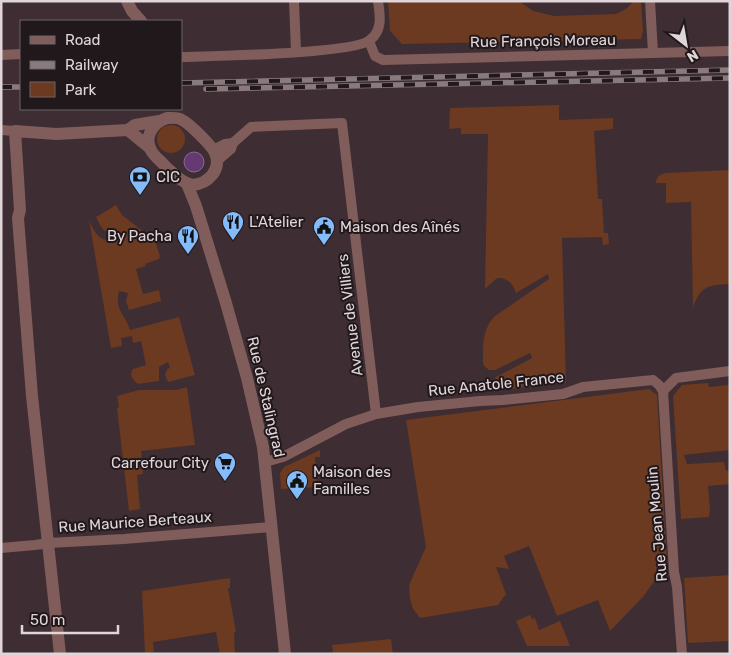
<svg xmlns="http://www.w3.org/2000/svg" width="731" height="655" viewBox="0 0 731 655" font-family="Rubik,sans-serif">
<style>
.green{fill:#6c3921}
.water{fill:#653a72;stroke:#8a6891}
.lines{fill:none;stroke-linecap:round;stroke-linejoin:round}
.minor{stroke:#805d5a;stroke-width:10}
.tertiary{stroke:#805d5a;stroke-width:12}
.rail-casing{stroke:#897a7e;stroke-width:5.5}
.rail{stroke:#20181a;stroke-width:4;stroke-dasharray:11;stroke-linecap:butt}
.labels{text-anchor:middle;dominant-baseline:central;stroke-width:4;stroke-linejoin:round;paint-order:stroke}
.street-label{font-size:15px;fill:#e0d5d8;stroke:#20181a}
.poi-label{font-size:15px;fill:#e0d5d8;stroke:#20181a;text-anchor:start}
</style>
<rect width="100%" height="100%" fill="#3e2d32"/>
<g class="green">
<polygon points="388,1 519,1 533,11 554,16 616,14 626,9 634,1 641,1 643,31 641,39 402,44 390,31"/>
<path d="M559,105V120L613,118V129L594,131L598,199H602L604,233H608L609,244L603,245L602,237L562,238L566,383L501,390L499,382L493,381L496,377L532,358L530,353L495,370H489L484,366L483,362C483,345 482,329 495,316L549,279L548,274L516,293C513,284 507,277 497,278L485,289L488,134H461V128L449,129L450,108Z"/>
<circle cx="171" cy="139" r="14"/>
<path d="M730,170V284C708,285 700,286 693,308L691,202L666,203V183H656C656,177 660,174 666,173Z"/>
<path d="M116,205L122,215L155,241L160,256L159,259L145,264L146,266L136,269L143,294L159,290L161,301L129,310L126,301L128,293L119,291C114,311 126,315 130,330L179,317L195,375L168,382L165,375L167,369L170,368L168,362L159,367V381L138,384C132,380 129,375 133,369L146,365L141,341L133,343L132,336L121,338L122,346L111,348L89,220C95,234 100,243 117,240L115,234C104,235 100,225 96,217Z"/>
<polygon points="708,383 709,387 729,385 730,450 684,455 687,464 724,462 726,471 730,470 730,484 708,486 710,509 709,517 681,519 673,396 682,385"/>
<polygon points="187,387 195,445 141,451 143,474 137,475 140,509 129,511 117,408 119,407 117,396 139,390 176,390"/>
<polygon points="649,389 657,395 667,563 643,597 610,631 598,600 557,616 529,546 504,556 509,569 496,567 506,594 498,605 420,618 413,609 410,599 409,585 426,547 406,420"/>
<polygon points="320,450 320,457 315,457 317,487 281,489 280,473 284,467"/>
<polygon points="730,575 730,641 688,643 684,578"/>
<polygon points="230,578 230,588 228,588 236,632 234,633 235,654 220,654 216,632 153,642 154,652 145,653 142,591"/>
<polygon points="530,615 532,619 535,618 539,630 560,621 570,646 527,646 516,621"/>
<polygon points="391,639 393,654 333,654 332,645"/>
</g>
<circle class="water" cx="194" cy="162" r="10"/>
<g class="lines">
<g class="minor">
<polyline points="294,1 296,52"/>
<polyline points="650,1 653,53"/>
<polyline points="369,41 375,56 383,60 730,51"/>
<polyline points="1,55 21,54"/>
<path d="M181,57C212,56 353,54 370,40C383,30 380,15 378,1"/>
<polyline points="1,130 15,131"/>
<polyline points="213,150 225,144 233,143"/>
<polyline points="217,161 231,149 233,143 251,127 342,123 376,414"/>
<polyline points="663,391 676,378 730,371"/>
<polyline points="265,462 283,457 346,424 376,414 418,407 480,401 503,400 563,394 583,387 653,380 659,385 663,391 674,572 677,587 682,654"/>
<polyline points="1,548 35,545 49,543 124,539 271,527"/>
</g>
<g class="tertiary">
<polyline points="127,1 132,11 141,21"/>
<path d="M167,118C172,118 178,117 182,120C190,124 212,146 215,153C222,170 208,184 192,185C181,182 175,175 166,167C162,162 156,158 152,152C143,138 152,123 167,118Z"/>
<polyline points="128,130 150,148"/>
<polyline points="187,184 196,206 226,303 247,378 263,447 285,654"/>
<polyline points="60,654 32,396 18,218 20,210 15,131 56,134 128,130 135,125 159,121"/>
</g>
<g class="rail-casing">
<g id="rail">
<polyline points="181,83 730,70"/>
<polyline points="1,87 21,87"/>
<polyline points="206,89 730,78"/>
</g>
</g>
<use href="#rail" class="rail"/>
</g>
<defs>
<g id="bank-pin" transform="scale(1.125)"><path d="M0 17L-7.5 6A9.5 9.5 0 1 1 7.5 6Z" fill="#84bcfb" stroke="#20181a"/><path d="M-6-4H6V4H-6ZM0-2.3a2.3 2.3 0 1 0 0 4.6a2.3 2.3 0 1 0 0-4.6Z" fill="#111"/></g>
<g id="restaurant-pin" transform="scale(1.125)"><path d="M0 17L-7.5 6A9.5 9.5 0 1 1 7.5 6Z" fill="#84bcfb" stroke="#20181a"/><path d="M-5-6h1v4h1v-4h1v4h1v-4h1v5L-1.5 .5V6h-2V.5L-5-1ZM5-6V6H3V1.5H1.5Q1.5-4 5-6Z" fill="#111"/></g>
<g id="civic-pin" transform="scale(1.125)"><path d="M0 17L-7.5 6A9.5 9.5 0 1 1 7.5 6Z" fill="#84bcfb" stroke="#20181a"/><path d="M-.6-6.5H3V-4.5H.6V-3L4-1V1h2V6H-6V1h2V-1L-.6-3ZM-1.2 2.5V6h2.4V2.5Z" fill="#111"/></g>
<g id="supermarket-pin" transform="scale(1.125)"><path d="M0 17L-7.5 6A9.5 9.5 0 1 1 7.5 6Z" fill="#84bcfb" stroke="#20181a"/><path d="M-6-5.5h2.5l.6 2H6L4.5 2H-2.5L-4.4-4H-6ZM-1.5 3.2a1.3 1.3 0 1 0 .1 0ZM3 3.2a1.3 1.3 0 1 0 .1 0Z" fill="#111"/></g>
</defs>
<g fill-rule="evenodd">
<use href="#bank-pin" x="140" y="177"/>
<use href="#restaurant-pin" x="233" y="222"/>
<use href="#civic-pin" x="324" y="227"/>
<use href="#restaurant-pin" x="188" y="236"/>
<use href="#supermarket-pin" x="225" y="463"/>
<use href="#civic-pin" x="297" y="481"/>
</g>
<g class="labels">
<g class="street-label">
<text transform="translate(543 41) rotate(-1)">Rue François Moreau</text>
<text transform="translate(350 315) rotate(-97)">Avenue de Villiers</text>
<text transform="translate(496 384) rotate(-6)">Rue Anatole France</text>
<text transform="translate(266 397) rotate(77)">Rue de Stalingrad</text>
<text transform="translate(135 522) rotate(-4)">Rue Maurice Berteaux</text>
<text transform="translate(657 524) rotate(-95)">Rue Jean Moulin</text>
</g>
<g class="poi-label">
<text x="156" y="177">CIC</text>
<text x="249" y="222">L'Atelier</text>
<text x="340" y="227">Maison des Aînés</text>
<text x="172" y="236" text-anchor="end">By Pacha</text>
<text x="209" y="463" text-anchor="end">Carrefour City</text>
<text x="313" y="472">Maison des<tspan x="313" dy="17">Familles</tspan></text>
</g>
</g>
<rect width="731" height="655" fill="none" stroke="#e0d5d8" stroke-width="5"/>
<rect x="20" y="20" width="162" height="90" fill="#20181a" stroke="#6d6466"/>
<rect x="30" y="36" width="25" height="8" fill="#805d5a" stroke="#6d6466"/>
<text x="65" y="45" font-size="15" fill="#e0d5d8">Road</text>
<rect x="30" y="61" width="25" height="8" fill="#897a7e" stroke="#6d6466"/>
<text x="65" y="70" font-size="15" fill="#e0d5d8">Railway</text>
<rect x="30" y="82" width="25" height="15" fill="#6c3921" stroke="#6d6466"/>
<text x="65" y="95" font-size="15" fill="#e0d5d8">Park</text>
<g transform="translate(686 45) rotate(149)" stroke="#20181a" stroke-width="4" paint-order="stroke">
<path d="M0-4L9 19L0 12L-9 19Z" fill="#e0d5d8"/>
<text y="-8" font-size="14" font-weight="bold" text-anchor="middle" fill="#e0d5d8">N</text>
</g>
<path d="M22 625v8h96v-8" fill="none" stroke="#e0d5d8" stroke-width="2.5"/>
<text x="30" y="625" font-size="15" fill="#e0d5d8" stroke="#20181a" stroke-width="4" paint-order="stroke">50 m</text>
</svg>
